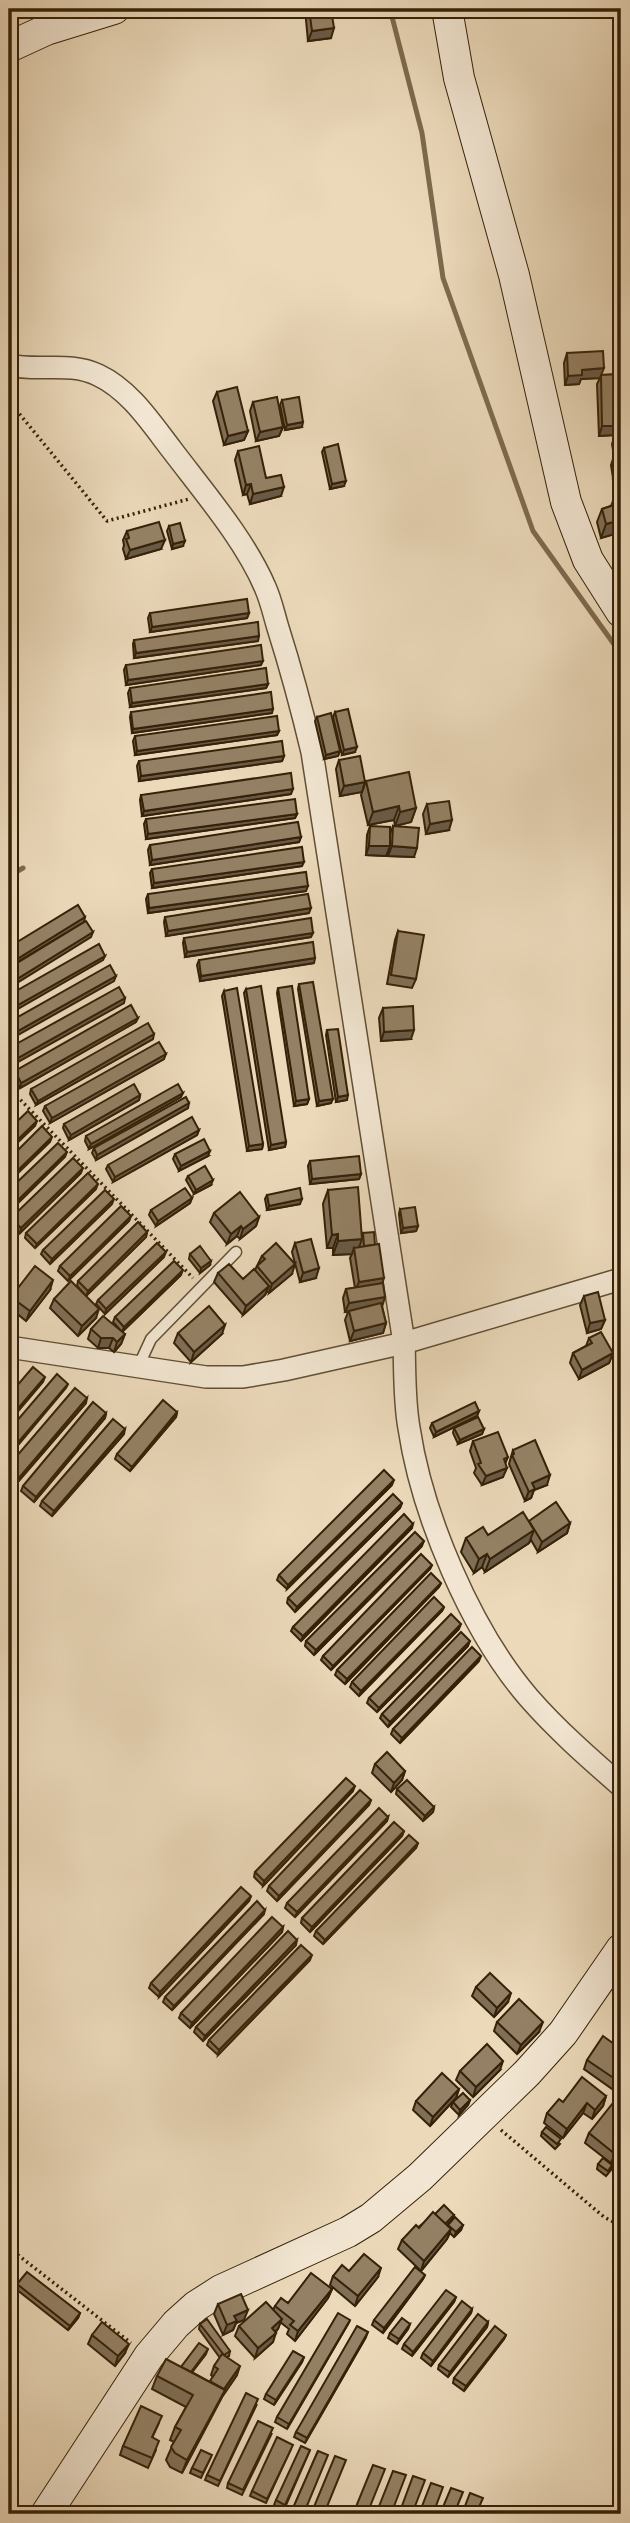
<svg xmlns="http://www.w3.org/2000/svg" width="630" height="2523" viewBox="0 0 630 2523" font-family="'EB Garamond',serif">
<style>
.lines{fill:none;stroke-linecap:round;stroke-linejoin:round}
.stream{stroke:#7d6a4e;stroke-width:5}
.lane-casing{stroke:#624f34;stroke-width:13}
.street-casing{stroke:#624f34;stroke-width:24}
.secondary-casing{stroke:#352108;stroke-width:32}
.path{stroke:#352108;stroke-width:3.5;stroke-dasharray:2 3.5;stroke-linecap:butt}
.lane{stroke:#f2e6d2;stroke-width:10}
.street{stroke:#f2e6d2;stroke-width:21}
.secondary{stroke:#f2e6d2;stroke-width:30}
.wall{fill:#7f6f57;stroke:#352108;stroke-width:2}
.shaded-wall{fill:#685a47;stroke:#352108;stroke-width:2}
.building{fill:#948165;stroke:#352108;stroke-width:2}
</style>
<rect width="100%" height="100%" fill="#ebd9ba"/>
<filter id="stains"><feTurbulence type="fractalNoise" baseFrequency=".00286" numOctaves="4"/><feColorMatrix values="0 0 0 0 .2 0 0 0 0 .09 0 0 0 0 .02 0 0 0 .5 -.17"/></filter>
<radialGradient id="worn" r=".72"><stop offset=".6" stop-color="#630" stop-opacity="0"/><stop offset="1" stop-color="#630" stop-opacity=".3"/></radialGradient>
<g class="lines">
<g class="stream">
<polyline points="390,9 422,133 443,278 533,531 621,654"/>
<polyline points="9,876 23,868"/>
</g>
<g class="lane-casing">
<polyline id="lane" points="138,1367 151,1339 236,1252"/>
</g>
<g class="street-casing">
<g id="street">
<path d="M9,365C40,372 69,361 98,375C130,390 151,423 172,450C203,491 245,540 265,587C271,600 274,615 278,628C291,669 302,710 312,752L404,1343C405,1371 404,1400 409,1428C422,1515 471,1631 529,1698C557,1730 589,1758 621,1786"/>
<polyline points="9,1347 206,1377 243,1377 284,1370 404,1343 621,1279"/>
</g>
</g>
<g class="secondary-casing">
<g id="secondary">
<polyline points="447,9 459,78 514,275 566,502 588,560 621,612"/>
<polyline points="9,47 46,30 114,9"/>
<polyline points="46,2514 149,2356 176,2324 196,2306 221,2290 348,2232 371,2218 420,2177 527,2073 563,2033 621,1949"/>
</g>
</g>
<g class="path">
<polyline points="9,401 107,521 189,499"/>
<polyline points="9,1088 193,1278"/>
<polyline points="501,2130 604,2217 621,2226"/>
<polyline points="9,2248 131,2343"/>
</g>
<use href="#lane" class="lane"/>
<use href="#street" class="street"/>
<use href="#secondary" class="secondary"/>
</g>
<g class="wall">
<polygon points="305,9 331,9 331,38 308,41"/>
<polygon points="567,353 602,375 621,374 621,482 620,477 613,478 611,465 614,456 612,444 615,435 599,436 597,384 600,378 581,379 579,384 565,385 564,363"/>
<polygon points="217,392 248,431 244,440 224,445 213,401"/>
<polygon points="282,400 302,427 285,430 280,405"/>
<polygon points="253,402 283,427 279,436 256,441 250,411"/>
<polygon points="324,448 344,486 330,489 322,452"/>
<polygon points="238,451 266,478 281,496 250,504 247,494 243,495 235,460"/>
<polygon points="621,499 621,547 618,533 601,538 597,522 602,509 611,506 613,501"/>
<polygon points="169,526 183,546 172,549 167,531"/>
<polygon points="127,531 161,549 126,559 123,549 124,545 123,540"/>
<polygon points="150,613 249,613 247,618 150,632 148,618"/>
<polygon points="134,640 258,641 134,658 133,644"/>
<polygon points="126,665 261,665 126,685 124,670"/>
<polygon points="268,684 266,688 130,707 128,693 130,688"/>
<polygon points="131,712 272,713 132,733 130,717"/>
<polygon points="335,712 355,752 342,755 333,717"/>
<polygon points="317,717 340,751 338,756 324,759 315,721"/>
<polygon points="279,731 277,735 135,755 133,741 135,736"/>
<polygon points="284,756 282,761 139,781 137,766 139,761"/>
<polygon points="339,760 365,782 362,792 340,796 336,769"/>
<polygon points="366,781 416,808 411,822 395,826 394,820 368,825 361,795"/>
<polygon points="291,794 142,816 140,800 141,795"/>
<polygon points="427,804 449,830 426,834 423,814"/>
<polygon points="297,814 295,818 146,839 144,824 146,819"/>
<polygon points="370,826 390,834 393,826 414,857 388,856 389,849 386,856 366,855 367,835"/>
<polygon points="301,837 299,842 150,865 148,850 150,845"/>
<polygon points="302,866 152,888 150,873 152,869"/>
<polygon points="306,891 148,913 146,899 148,894"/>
<polygon points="309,913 166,936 164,922 165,917"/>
<polygon points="398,931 416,979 412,988 387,984 395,940"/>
<polygon points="311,937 185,957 183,943 184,938"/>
<polygon points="199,960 314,963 200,981 197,965"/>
<polygon points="299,984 331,1103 317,1106 298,989"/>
<polygon points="278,988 309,1099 307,1104 294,1106 277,993"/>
<polygon points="246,989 286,1142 285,1147 269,1150 244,993"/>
<polygon points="224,991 263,1144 262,1149 247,1151 222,996"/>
<polygon points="383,1008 411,1039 381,1041 379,1018"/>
<polygon points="136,1022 20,1088 13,1075 15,1071"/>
<polygon points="327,1030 347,1100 336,1102 326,1035"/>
<polygon points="153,1039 36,1105 30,1094 31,1089"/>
<polygon points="164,1059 50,1123 43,1111 45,1106"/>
<polygon points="140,1095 139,1100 69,1140 63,1128 64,1124"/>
<polygon points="181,1097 89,1149 85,1141 86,1136"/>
<polygon points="188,1108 96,1160 92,1153 94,1148"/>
<polygon points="199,1130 197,1135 113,1182 106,1169 108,1165"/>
<polygon points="175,1154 208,1156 179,1171 173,1159"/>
<polygon points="310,1161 361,1174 359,1179 310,1184 308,1166"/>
<polygon points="81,1173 20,1233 10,1223 11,1218"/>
<polygon points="188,1176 211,1185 194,1194 186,1180"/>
<polygon points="96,1189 35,1248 25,1238 26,1233"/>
<polygon points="328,1190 362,1236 363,1233 375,1245 382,1284 382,1306 386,1323 383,1333 350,1341 345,1320 348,1312 345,1312 343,1298 346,1289 355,1288 350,1258 352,1254 333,1255 333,1248 327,1248 323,1204"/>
<polygon points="267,1195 300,1204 267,1210 265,1199"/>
<polygon points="192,1198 190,1203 156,1226 149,1215 151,1210"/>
<polygon points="112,1204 50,1264 41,1254 43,1250"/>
<polygon points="400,1209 418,1226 416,1231 401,1233 399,1214"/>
<polygon points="214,1213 259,1217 256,1226 240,1239 237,1236 227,1244 210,1222"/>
<polygon points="131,1216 129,1221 68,1281 58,1271 60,1266"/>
<polygon points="147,1232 146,1237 86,1296 77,1286 78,1281"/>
<polygon points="295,1243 316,1278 300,1282 292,1252"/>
<polygon points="190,1254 210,1265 200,1273 189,1259"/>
<polygon points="262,1256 292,1274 269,1293 267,1291 265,1295 243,1315 214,1282 218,1273 243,1279 255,1270"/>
<polygon points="164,1257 105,1314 96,1304 98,1300"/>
<polygon points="181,1275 122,1332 113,1322 115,1317"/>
<polygon points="50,1290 26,1321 9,1307 11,1297"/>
<polygon points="584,1296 605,1320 601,1329 587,1333 580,1305"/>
<polygon points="54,1299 96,1318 78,1336 50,1308"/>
<polygon points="91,1329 125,1334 121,1344 114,1352 109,1348 98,1348 88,1339"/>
<polygon points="178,1333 222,1334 191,1362 174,1343"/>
<polygon points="589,1338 613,1353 609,1363 579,1379 570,1363 573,1353 586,1346"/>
<polygon points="86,1403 16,1484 9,1478 9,1465"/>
<polygon points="479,1411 477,1416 434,1437 430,1428 432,1423"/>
<polygon points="177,1412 176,1417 130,1471 115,1459 117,1454"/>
<polygon points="106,1413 105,1418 34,1502 21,1491 23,1486"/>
<polygon points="454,1428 484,1429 482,1434 458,1444 453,1433"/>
<polygon points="124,1434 52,1516 40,1506 42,1501"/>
<polygon points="473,1441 508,1457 505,1464 503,1477 482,1485 474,1473 476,1468 470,1451"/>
<polygon points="513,1450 547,1485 534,1490 531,1498 525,1501 509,1464"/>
<polygon points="392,1485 287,1589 277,1580 279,1575"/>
<polygon points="402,1503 400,1508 295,1612 287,1603 288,1598"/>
<polygon points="529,1521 570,1523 567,1533 538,1552 531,1540 529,1543 485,1572 482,1567 474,1573 461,1552 466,1538 488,1535"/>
<polygon points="412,1528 301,1641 291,1631 293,1627"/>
<polygon points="422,1546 314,1655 305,1646 306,1641"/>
<polygon points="432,1565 430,1569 331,1670 321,1660 323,1656"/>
<polygon points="441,1583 439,1587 345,1684 335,1675 337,1670"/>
<polygon points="444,1607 442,1611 359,1696 350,1687 352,1682"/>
<polygon points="459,1629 377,1712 367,1703 369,1698"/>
<polygon points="468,1646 388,1727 380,1718 382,1714"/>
<polygon points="479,1661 400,1743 391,1734 393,1729"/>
<polygon points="375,1764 405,1771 402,1780 391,1792 372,1773"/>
<polygon points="397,1789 434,1807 433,1812 423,1821 396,1794"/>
<polygon points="353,1791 263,1886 254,1877 255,1872"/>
<polygon points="371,1800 369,1805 277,1901 267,1891 269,1886"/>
<polygon points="388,1817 387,1821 295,1917 285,1908 287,1903"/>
<polygon points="404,1831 402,1836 310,1932 301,1923 302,1918"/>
<polygon points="418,1843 416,1848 323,1944 314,1936 316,1931"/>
<polygon points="251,1896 249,1901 159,1997 149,1988 151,1983"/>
<polygon points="264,1914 172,2010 163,2002 165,1997"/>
<polygon points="283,1927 282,1932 190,2028 179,2018 181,2013"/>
<polygon points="296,1945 203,2041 194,2032 196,2027"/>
<polygon points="310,1960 218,2055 207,2045 209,2040"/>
<polygon points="476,1987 508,2002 494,2017 472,1996"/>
<polygon points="497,2022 539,2032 517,2054 494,2031"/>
<polygon points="621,2049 621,2082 615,2091 584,2069 587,2060"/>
<polygon points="500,2070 473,2097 456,2080 460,2071"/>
<polygon points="459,2089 456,2098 430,2126 413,2110 416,2101"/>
<polygon points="606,2096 603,2106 592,2119 583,2113 563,2138 544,2123 547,2113 563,2102"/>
<polygon points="470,2100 468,2105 459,2115 451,2107 453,2102"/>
<polygon points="542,2132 560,2144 555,2149 541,2136"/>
<polygon points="589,2133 621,2151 611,2163 585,2143"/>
<polygon points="598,2164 612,2165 611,2170 606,2176 597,2169"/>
<polygon points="435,2214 454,2215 452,2220 447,2225 447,2226 448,2225 463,2225 461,2230 454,2237 450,2233 447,2239 421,2271 398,2249 402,2240"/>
<polygon points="349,2271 378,2277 355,2306 330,2285 333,2276"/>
<polygon points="425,2275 423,2279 383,2333 372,2325 374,2320"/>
<polygon points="17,2284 80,2313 78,2318 68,2330 16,2289"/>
<polygon points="332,2289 328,2298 295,2341 287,2334 289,2329 280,2322 278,2329 275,2331 273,2342 255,2358 235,2336 239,2326 273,2310 275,2306"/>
<polygon points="456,2297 454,2302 412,2356 402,2349 404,2344"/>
<polygon points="218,2304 244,2320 236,2323 233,2330 223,2335 214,2314"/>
<polygon points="472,2309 471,2313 431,2366 421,2358 423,2353"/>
<polygon points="350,2320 348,2324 287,2429 275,2422 277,2417"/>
<polygon points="488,2322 487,2327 448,2377 438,2369 439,2365"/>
<polygon points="200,2324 230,2351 229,2356 227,2357 237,2375 222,2397 182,2473 170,2467 166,2460 174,2442 170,2440 175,2427 186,2407 152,2389 157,2376 181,2367 206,2354 192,2372 210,2382 213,2377 211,2375 214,2366 220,2358 199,2329"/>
<polygon points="410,2324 408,2329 397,2344 388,2338 390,2333"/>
<polygon points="92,2335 125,2353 115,2366 88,2344"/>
<polygon points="506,2335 504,2339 464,2391 453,2383 454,2378"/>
<polygon points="366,2337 305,2443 294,2437 296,2432"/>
<polygon points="304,2357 302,2362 274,2405 264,2399 266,2394"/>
<polygon points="257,2404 218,2486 205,2480 207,2475"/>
<polygon points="158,2425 152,2438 156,2450 148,2468 120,2455 123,2446"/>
<polygon points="272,2433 242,2495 227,2488 228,2483"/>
<polygon points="291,2449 266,2503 250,2496 252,2491"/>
<polygon points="310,2450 284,2510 274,2505 276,2500"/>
<polygon points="318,2451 303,2514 295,2514 291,2513"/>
<polygon points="210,2459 201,2478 190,2473 192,2468"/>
</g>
<g class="shaded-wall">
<polygon points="334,28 331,38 308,41 312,31"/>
<polygon points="604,368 600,378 581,379 579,384 565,385 568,376 582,370"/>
<polygon points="303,422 302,427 285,430 287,425"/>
<polygon points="602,426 621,426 621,435 617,430 615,435 599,436"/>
<polygon points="283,427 279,436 256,441 260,432"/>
<polygon points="248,431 244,440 224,445 228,436"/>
<polygon points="618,464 621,464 620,477 613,478"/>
<polygon points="346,481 344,486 330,489 332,484"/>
<polygon points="251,484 247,494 243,495 246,485"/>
<polygon points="284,487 281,496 250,504 253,494"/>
<polygon points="621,520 618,533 601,538 606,524"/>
<polygon points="165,540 161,549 126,559 130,550"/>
<polygon points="185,541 183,546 172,549 173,544"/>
<polygon points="249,613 247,618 150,632 152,627"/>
<polygon points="259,636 258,641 134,658 136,653"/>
<polygon points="263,661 261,665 126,685 128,680"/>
<polygon points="268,684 266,688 130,707 132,703"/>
<polygon points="273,709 272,713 132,733 133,729"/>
<polygon points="279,731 277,735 135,755 137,751"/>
<polygon points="357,747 355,752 342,755 344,750"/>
<polygon points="340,751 338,756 324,759 326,755"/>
<polygon points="284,756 282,761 139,781 141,776"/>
<polygon points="365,782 362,792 340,796 344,786"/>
<polygon points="293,789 291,794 142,816 144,811"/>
<polygon points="399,806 394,820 368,825 373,812"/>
<polygon points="416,808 411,822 395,826 400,812"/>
<polygon points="297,814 295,818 146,839 148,834"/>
<polygon points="452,820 449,830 426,834 430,824"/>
<polygon points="301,837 299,842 150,865 152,860"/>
<polygon points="369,846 390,846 386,856 366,855"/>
<polygon points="392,846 417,848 414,857 388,856"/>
<polygon points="304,862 302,866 152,888 154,883"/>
<polygon points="308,886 306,891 148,913 149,908"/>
<polygon points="311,908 309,913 166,936 168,931"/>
<polygon points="85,917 84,922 9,967 9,964"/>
<polygon points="93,932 91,937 9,988 9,984"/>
<polygon points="313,933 311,937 185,957 187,952"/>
<polygon points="105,956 103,960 9,1014 9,1010"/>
<polygon points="315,958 314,963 200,981 201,976"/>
<polygon points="116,976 114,981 9,1040 9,1036"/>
<polygon points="125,998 124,1003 9,1067 9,1063"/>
<polygon points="138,1018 136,1022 20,1088 21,1083"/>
<polygon points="414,1030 411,1039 381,1041 384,1032"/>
<polygon points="154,1034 153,1039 36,1105 38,1101"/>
<polygon points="166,1054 164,1059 50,1123 52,1118"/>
<polygon points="183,1093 181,1097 89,1149 91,1144"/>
<polygon points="140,1095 139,1100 69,1140 71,1135"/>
<polygon points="348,1095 347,1100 336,1102 338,1097"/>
<polygon points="309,1099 307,1104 294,1106 296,1101"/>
<polygon points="333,1099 331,1103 317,1106 319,1101"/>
<polygon points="189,1103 188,1108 96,1160 97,1155"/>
<polygon points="37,1121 35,1126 9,1151 9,1148"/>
<polygon points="199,1130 197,1135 113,1182 115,1177"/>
<polygon points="52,1137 50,1142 9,1182 9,1179"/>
<polygon points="286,1142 285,1147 269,1150 271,1145"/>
<polygon points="263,1144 262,1149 247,1151 249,1146"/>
<polygon points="210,1151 208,1156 179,1171 181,1166"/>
<polygon points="67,1152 65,1157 9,1212 9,1209"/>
<polygon points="83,1168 81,1173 20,1233 21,1228"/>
<polygon points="361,1174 359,1179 310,1184 312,1179"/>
<polygon points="213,1180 211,1185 194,1194 196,1190"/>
<polygon points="98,1184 96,1189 35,1248 37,1244"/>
<polygon points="192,1198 190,1203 156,1226 158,1221"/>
<polygon points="114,1199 112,1204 50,1264 52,1259"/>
<polygon points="302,1199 300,1204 267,1210 269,1206"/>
<polygon points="131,1216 129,1221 68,1281 70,1276"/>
<polygon points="259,1217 256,1226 240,1239 243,1229"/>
<polygon points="241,1226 237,1236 227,1244 231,1234"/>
<polygon points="418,1226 416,1231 401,1233 403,1228"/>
<polygon points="147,1232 146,1237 86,1296 88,1291"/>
<polygon points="338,1234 333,1248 327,1248 332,1235"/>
<polygon points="362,1239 357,1253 354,1248 352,1254 333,1255 338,1241"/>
<polygon points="166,1252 164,1257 105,1314 106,1309"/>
<polygon points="211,1261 210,1265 200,1273 201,1268"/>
<polygon points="295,1264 292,1274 269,1293 272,1284"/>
<polygon points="319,1268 316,1278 300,1282 303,1273"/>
<polygon points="183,1270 181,1275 122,1332 124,1327"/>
<polygon points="384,1278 381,1287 355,1291 359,1282"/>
<polygon points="53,1280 50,1290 26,1321 30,1311"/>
<polygon points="269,1286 265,1295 243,1315 246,1306"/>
<polygon points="385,1297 382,1307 345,1312 349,1303"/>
<polygon points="99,1309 96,1318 78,1336 82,1326"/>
<polygon points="605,1320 601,1329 587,1333 590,1323"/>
<polygon points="386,1323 383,1333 350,1341 354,1331"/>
<polygon points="225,1325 222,1334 191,1362 194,1352"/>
<polygon points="125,1334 121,1344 114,1352 117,1342"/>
<polygon points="101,1338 113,1338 109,1348 98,1348"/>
<polygon points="613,1353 609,1363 579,1379 582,1370"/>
<polygon points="45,1377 43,1382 9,1422 9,1419"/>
<polygon points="68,1384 66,1388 9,1456 9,1453"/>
<polygon points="87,1398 86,1403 16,1484 18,1479"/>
<polygon points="479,1411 477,1416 434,1437 436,1432"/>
<polygon points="177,1412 176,1417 130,1471 132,1467"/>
<polygon points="106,1413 105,1418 34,1502 36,1497"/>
<polygon points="125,1429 124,1434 52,1516 54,1511"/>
<polygon points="484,1429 482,1434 458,1444 460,1440"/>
<polygon points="507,1468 503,1477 482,1485 486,1476"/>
<polygon points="550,1475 547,1485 534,1490 531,1498 525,1501 532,1483"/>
<polygon points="394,1480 392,1485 287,1589 288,1585"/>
<polygon points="402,1503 400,1508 295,1612 297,1607"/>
<polygon points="570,1523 567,1533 538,1552 542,1542"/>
<polygon points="413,1524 412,1528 301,1641 303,1636"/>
<polygon points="534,1530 529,1543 485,1572 490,1559"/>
<polygon points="424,1541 422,1546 314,1655 316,1650"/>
<polygon points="487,1554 482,1567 474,1573 479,1559"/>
<polygon points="432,1565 430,1569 331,1670 333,1666"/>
<polygon points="441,1583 439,1587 345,1684 347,1679"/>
<polygon points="444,1607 442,1611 359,1696 361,1691"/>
<polygon points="461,1624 459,1629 377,1712 379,1708"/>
<polygon points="470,1641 468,1646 388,1727 390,1722"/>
<polygon points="481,1656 479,1661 400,1743 402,1738"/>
<polygon points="405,1771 402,1780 391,1792 394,1783"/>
<polygon points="355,1786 353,1791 263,1886 264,1881"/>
<polygon points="371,1800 369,1805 277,1901 279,1896"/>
<polygon points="434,1807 433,1812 423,1821 425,1816"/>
<polygon points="388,1817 387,1821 295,1917 297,1912"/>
<polygon points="404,1831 402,1836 310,1932 312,1927"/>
<polygon points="418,1843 416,1848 323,1944 325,1940"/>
<polygon points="251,1896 249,1901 159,1997 160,1992"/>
<polygon points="265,1910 264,1914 172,2010 174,2006"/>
<polygon points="283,1927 282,1932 190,2028 192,2023"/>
<polygon points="297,1940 296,1945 203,2041 205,2036"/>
<polygon points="312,1955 310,1960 218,2055 219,2050"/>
<polygon points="511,1993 508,2002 494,2017 497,2008"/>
<polygon points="543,2022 539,2032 517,2054 521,2045"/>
<polygon points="503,2061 500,2070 473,2097 476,2087"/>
<polygon points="621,2077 621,2082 615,2091 618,2081"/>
<polygon points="459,2089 456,2098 430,2126 433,2117"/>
<polygon points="606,2096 603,2106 592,2119 595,2110"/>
<polygon points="470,2100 468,2105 459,2115 460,2110"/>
<polygon points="587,2103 583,2113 563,2138 567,2129"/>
<polygon points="621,2146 621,2151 611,2163 615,2154"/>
<polygon points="463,2225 461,2230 454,2237 456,2232"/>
<polygon points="451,2229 447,2239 421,2271 424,2261"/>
<polygon points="381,2268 378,2277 355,2306 358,2296"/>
<polygon points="425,2275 423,2279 383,2333 384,2328"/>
<polygon points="332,2289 328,2298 295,2341 298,2331"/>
<polygon points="456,2297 454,2302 412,2356 413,2352"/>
<polygon points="472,2309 471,2313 431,2366 433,2361"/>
<polygon points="248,2310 244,2320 236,2323 233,2330 223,2335 227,2325 234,2316"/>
<polygon points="80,2313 78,2318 68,2330 70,2326"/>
<polygon points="282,2319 278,2329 268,2337 272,2328"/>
<polygon points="350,2320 348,2324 287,2429 289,2424"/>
<polygon points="488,2322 487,2327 448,2377 450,2372"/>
<polygon points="410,2324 408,2329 397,2344 399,2339"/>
<polygon points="368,2332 366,2337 305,2443 307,2438"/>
<polygon points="276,2333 273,2342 255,2358 258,2348"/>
<polygon points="506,2335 504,2339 464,2391 466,2386"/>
<polygon points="129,2344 125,2353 115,2366 118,2356"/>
<polygon points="208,2349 206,2354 187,2379 189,2374"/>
<polygon points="304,2357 302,2362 274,2405 276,2400"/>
<polygon points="240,2366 237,2375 222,2397 182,2473 187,2460 224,2390"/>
</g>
<g class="building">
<polygon points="309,9 331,9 334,28 312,31"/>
<polygon points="603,351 604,368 582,370 582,375 568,376 567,353"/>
<polygon points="621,374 621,426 602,426 601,375"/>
<polygon points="237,387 248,431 228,436 217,392"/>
<polygon points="277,397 283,427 260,432 253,402"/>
<polygon points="299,397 303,422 287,425 282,400"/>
<polygon points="617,430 621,430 621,464 618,464 616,452 620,451"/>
<polygon points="338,444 346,481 332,484 324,448"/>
<polygon points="259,446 266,478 281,475 284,487 253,494 251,484 246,485 238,451"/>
<polygon points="621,499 621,520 606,524 602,509 614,505 613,501"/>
<polygon points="159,522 165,540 130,550 126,539 129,538 127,531"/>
<polygon points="180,523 185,541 173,544 169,526"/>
<polygon points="247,599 249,613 152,627 150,613"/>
<polygon points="258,622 259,636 136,653 134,640"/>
<polygon points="261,645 263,661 128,680 126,665"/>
<polygon points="266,668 268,684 132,703 130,688"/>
<polygon points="271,692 273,709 133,729 131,712"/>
<polygon points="348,709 357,747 344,750 335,712"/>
<polygon points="331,713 340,751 326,755 317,717"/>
<polygon points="277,716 279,731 137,751 135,736"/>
<polygon points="282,741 284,756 141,776 139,761"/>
<polygon points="360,756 365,782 344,786 339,760"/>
<polygon points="409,772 416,808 400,812 399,806 373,812 366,781"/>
<polygon points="291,773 293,789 144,811 141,795"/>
<polygon points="295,799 297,814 148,834 146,819"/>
<polygon points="449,801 452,820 430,824 427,804"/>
<polygon points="298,822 301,837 152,860 150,845"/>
<polygon points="370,826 390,827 390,846 369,846"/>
<polygon points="393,826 419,828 417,848 392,846"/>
<polygon points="302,847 304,862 154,883 152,869"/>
<polygon points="306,872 308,886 149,908 148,894"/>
<polygon points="308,894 311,908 168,931 165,917"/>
<polygon points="78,905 85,917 9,964 9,947"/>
<polygon points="311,918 313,933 187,952 184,938"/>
<polygon points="86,921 93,932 9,984 9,968"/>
<polygon points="398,931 424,935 416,979 391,975"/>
<polygon points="313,942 315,958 201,976 199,960"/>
<polygon points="99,944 105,956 9,1010 9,995"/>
<polygon points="110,965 116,976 9,1036 9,1022"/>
<polygon points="313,982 333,1099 319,1101 299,984"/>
<polygon points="261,986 286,1142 271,1145 246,989"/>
<polygon points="292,986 309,1099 296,1101 278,988"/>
<polygon points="119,987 125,998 9,1063 9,1048"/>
<polygon points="237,988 263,1144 249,1146 224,991"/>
<polygon points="131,1005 138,1018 21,1083 15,1071"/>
<polygon points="413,1006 414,1030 384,1032 383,1008"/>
<polygon points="148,1023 154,1034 38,1101 31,1089"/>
<polygon points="338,1029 348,1095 338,1097 327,1030"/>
<polygon points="159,1042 166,1054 52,1118 45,1106"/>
<polygon points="134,1084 140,1095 71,1135 64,1124"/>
<polygon points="178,1084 183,1093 91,1144 86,1136"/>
<polygon points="9,1094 13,1098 9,1102"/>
<polygon points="186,1097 189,1103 97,1155 94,1148"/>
<polygon points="28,1111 37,1121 9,1148 9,1129"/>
<polygon points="192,1117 199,1130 115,1177 108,1165"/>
<polygon points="42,1126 52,1137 9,1179 9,1159"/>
<polygon points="204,1139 210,1151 181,1166 175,1154"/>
<polygon points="58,1143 67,1152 9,1209 9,1190"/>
<polygon points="359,1156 361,1174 312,1179 310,1161"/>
<polygon points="73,1158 83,1168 21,1228 11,1218"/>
<polygon points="205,1166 213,1180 196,1190 188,1176"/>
<polygon points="88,1173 98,1184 37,1244 26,1233"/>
<polygon points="358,1187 362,1239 338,1241 338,1234 332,1235 328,1190"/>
<polygon points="185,1188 192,1198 158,1221 151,1210"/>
<polygon points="300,1188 302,1199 269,1206 267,1195"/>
<polygon points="105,1190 114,1199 52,1259 43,1250"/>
<polygon points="240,1192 259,1217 243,1229 241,1226 231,1234 214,1213"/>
<polygon points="121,1206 131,1216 70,1276 60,1266"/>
<polygon points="415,1207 418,1226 403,1228 400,1209"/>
<polygon points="138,1222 147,1232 88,1291 78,1281"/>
<polygon points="374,1232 375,1245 364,1246 363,1233"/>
<polygon points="311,1239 319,1268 303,1273 295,1243"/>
<polygon points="157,1243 166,1252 106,1309 98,1300"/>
<polygon points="276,1243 295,1264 272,1284 257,1266 265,1259 262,1256"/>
<polygon points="379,1244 384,1278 359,1282 354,1248"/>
<polygon points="200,1246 211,1261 201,1268 190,1254"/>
<polygon points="174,1261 183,1270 124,1327 115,1317"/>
<polygon points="229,1264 243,1279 254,1269 269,1286 246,1306 218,1273"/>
<polygon points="35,1266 53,1280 30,1311 11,1297"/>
<polygon points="71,1281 99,1309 82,1326 54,1299"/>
<polygon points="383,1283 385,1297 349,1303 346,1289"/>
<polygon points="598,1292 605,1320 590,1323 584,1296"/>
<polygon points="381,1303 386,1323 354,1331 349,1311"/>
<polygon points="209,1306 225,1325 194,1352 178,1333"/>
<polygon points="103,1316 125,1334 117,1342 113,1338 101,1338 91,1329"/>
<polygon points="601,1332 613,1353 582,1370 573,1353 592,1343 589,1338"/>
<polygon points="33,1367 45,1377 9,1419 9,1395"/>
<polygon points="57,1374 68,1384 9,1453 9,1430"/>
<polygon points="75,1388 87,1398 18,1479 9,1472 9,1465"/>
<polygon points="163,1400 177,1412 132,1467 117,1454"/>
<polygon points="93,1402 106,1413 36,1497 23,1486"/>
<polygon points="475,1402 479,1411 436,1432 432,1423"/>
<polygon points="478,1417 484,1429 460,1440 454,1428"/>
<polygon points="113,1419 125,1429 54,1511 42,1501"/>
<polygon points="498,1432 508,1457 504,1459 507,1468 486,1476 478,1464 481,1463 473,1441"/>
<polygon points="535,1440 550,1475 532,1483 535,1489 529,1492 512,1455 514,1454 513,1450"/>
<polygon points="384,1470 394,1480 288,1585 279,1575"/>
<polygon points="393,1494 402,1503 297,1607 288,1598"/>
<polygon points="556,1502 570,1523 542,1542 529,1521"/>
<polygon points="523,1512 534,1530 490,1559 487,1554 479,1559 466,1538 483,1527 488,1535"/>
<polygon points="404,1514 413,1524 303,1636 293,1627"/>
<polygon points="415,1532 424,1541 316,1650 306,1641"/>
<polygon points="421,1554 432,1565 333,1666 323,1656"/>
<polygon points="431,1573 441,1583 347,1679 337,1670"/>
<polygon points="434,1597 444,1607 361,1691 352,1682"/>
<polygon points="451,1614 461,1624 379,1708 369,1698"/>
<polygon points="461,1632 470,1641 390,1722 382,1714"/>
<polygon points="472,1647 481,1656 402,1738 393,1729"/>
<polygon points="387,1752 405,1771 394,1783 375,1764"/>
<polygon points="346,1778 355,1786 264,1881 255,1872"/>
<polygon points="407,1780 434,1807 425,1816 397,1789"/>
<polygon points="360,1790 371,1800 279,1896 269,1886"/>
<polygon points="379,1808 388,1817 297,1912 287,1903"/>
<polygon points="394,1822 404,1831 312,1927 302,1918"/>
<polygon points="409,1835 418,1843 325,1940 316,1931"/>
<polygon points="241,1887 251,1896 160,1992 151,1983"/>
<polygon points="257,1901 265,1910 174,2006 165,1997"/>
<polygon points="272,1917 283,1927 192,2023 181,2013"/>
<polygon points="288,1931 297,1940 205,2036 196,2027"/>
<polygon points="301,1945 312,1955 219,2050 209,2040"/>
<polygon points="490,1973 511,1993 497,2008 476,1987"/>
<polygon points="519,1999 543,2022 521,2045 497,2022"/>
<polygon points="603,2036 621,2049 621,2077 618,2081 587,2060"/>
<polygon points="487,2044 503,2061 476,2087 460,2071"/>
<polygon points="442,2073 459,2089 433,2117 416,2101"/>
<polygon points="582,2077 606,2096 595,2110 587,2103 567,2129 547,2113 559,2099 563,2102"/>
<polygon points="463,2093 470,2100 460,2110 453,2102"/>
<polygon points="613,2103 621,2110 621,2133 619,2136 621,2137 621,2146 615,2154 589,2133"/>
<polygon points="546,2127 561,2139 557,2144 542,2132"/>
<polygon points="603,2158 612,2165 608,2171 598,2164"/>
<polygon points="444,2205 454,2215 445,2224 435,2214"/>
<polygon points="433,2212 451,2229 424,2261 402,2240 416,2225 419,2228"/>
<polygon points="455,2217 463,2225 456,2232 448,2225"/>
<polygon points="364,2254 381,2268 358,2296 333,2276 342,2265 349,2271"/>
<polygon points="9,2266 17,2272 9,2283"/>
<polygon points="415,2267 425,2275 384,2328 374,2320"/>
<polygon points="27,2272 80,2313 70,2326 17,2284"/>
<polygon points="311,2273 332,2289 298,2331 290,2325 294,2321 275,2306 281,2298 288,2303"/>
<polygon points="446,2290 456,2297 413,2352 404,2344"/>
<polygon points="241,2294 248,2310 234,2316 237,2321 227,2325 218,2304"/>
<polygon points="462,2301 472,2309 433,2361 423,2353"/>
<polygon points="266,2302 282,2319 272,2328 276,2333 258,2348 239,2326"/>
<polygon points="338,2313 350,2320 289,2424 277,2417"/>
<polygon points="478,2314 488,2322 450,2372 439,2365"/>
<polygon points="402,2318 410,2324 399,2339 390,2333"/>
<polygon points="207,2319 230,2351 224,2355 200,2324"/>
<polygon points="102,2322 129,2344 118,2356 92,2335"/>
<polygon points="357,2326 368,2332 307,2438 296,2432"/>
<polygon points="495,2326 506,2335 466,2386 454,2378"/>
<polygon points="199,2343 208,2349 191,2372 181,2367"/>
<polygon points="293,2351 304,2357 276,2400 266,2394"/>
<polygon points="222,2354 240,2366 224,2389 210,2381 218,2369 214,2366"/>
<polygon points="166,2359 225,2390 187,2460 175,2453 171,2447 181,2430 175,2427 193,2395 157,2376"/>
<polygon points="246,2393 258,2399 220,2481 207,2475"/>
<polygon points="141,2406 162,2416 152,2437 159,2441 152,2458 123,2446"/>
<polygon points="258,2421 273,2428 243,2490 228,2483"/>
<polygon points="277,2437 293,2445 267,2499 252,2491"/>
<polygon points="301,2446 310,2450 285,2505 276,2500"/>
<polygon points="201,2450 212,2455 203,2473 192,2468"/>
<polygon points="318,2451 328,2455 304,2513 293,2508"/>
<polygon points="335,2456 346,2460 324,2514 311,2514"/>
<polygon points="373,2465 385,2469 367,2514 353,2514"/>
<polygon points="393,2471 406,2475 391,2514 376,2514"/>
<polygon points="413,2476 425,2480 412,2514 399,2514"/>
<polygon points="431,2483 443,2487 433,2514 419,2514"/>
<polygon points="451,2488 463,2492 454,2514 440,2514"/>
<polygon points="470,2493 483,2498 476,2514 462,2514"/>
</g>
<rect width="630" height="2523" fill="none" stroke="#ebd9ba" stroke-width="35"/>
<rect x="10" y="10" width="609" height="2502" fill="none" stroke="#352108" stroke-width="3.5"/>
<rect x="18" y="18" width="595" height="2488" fill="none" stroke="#352108" stroke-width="2"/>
<rect width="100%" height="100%" filter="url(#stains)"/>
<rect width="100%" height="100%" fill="url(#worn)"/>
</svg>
